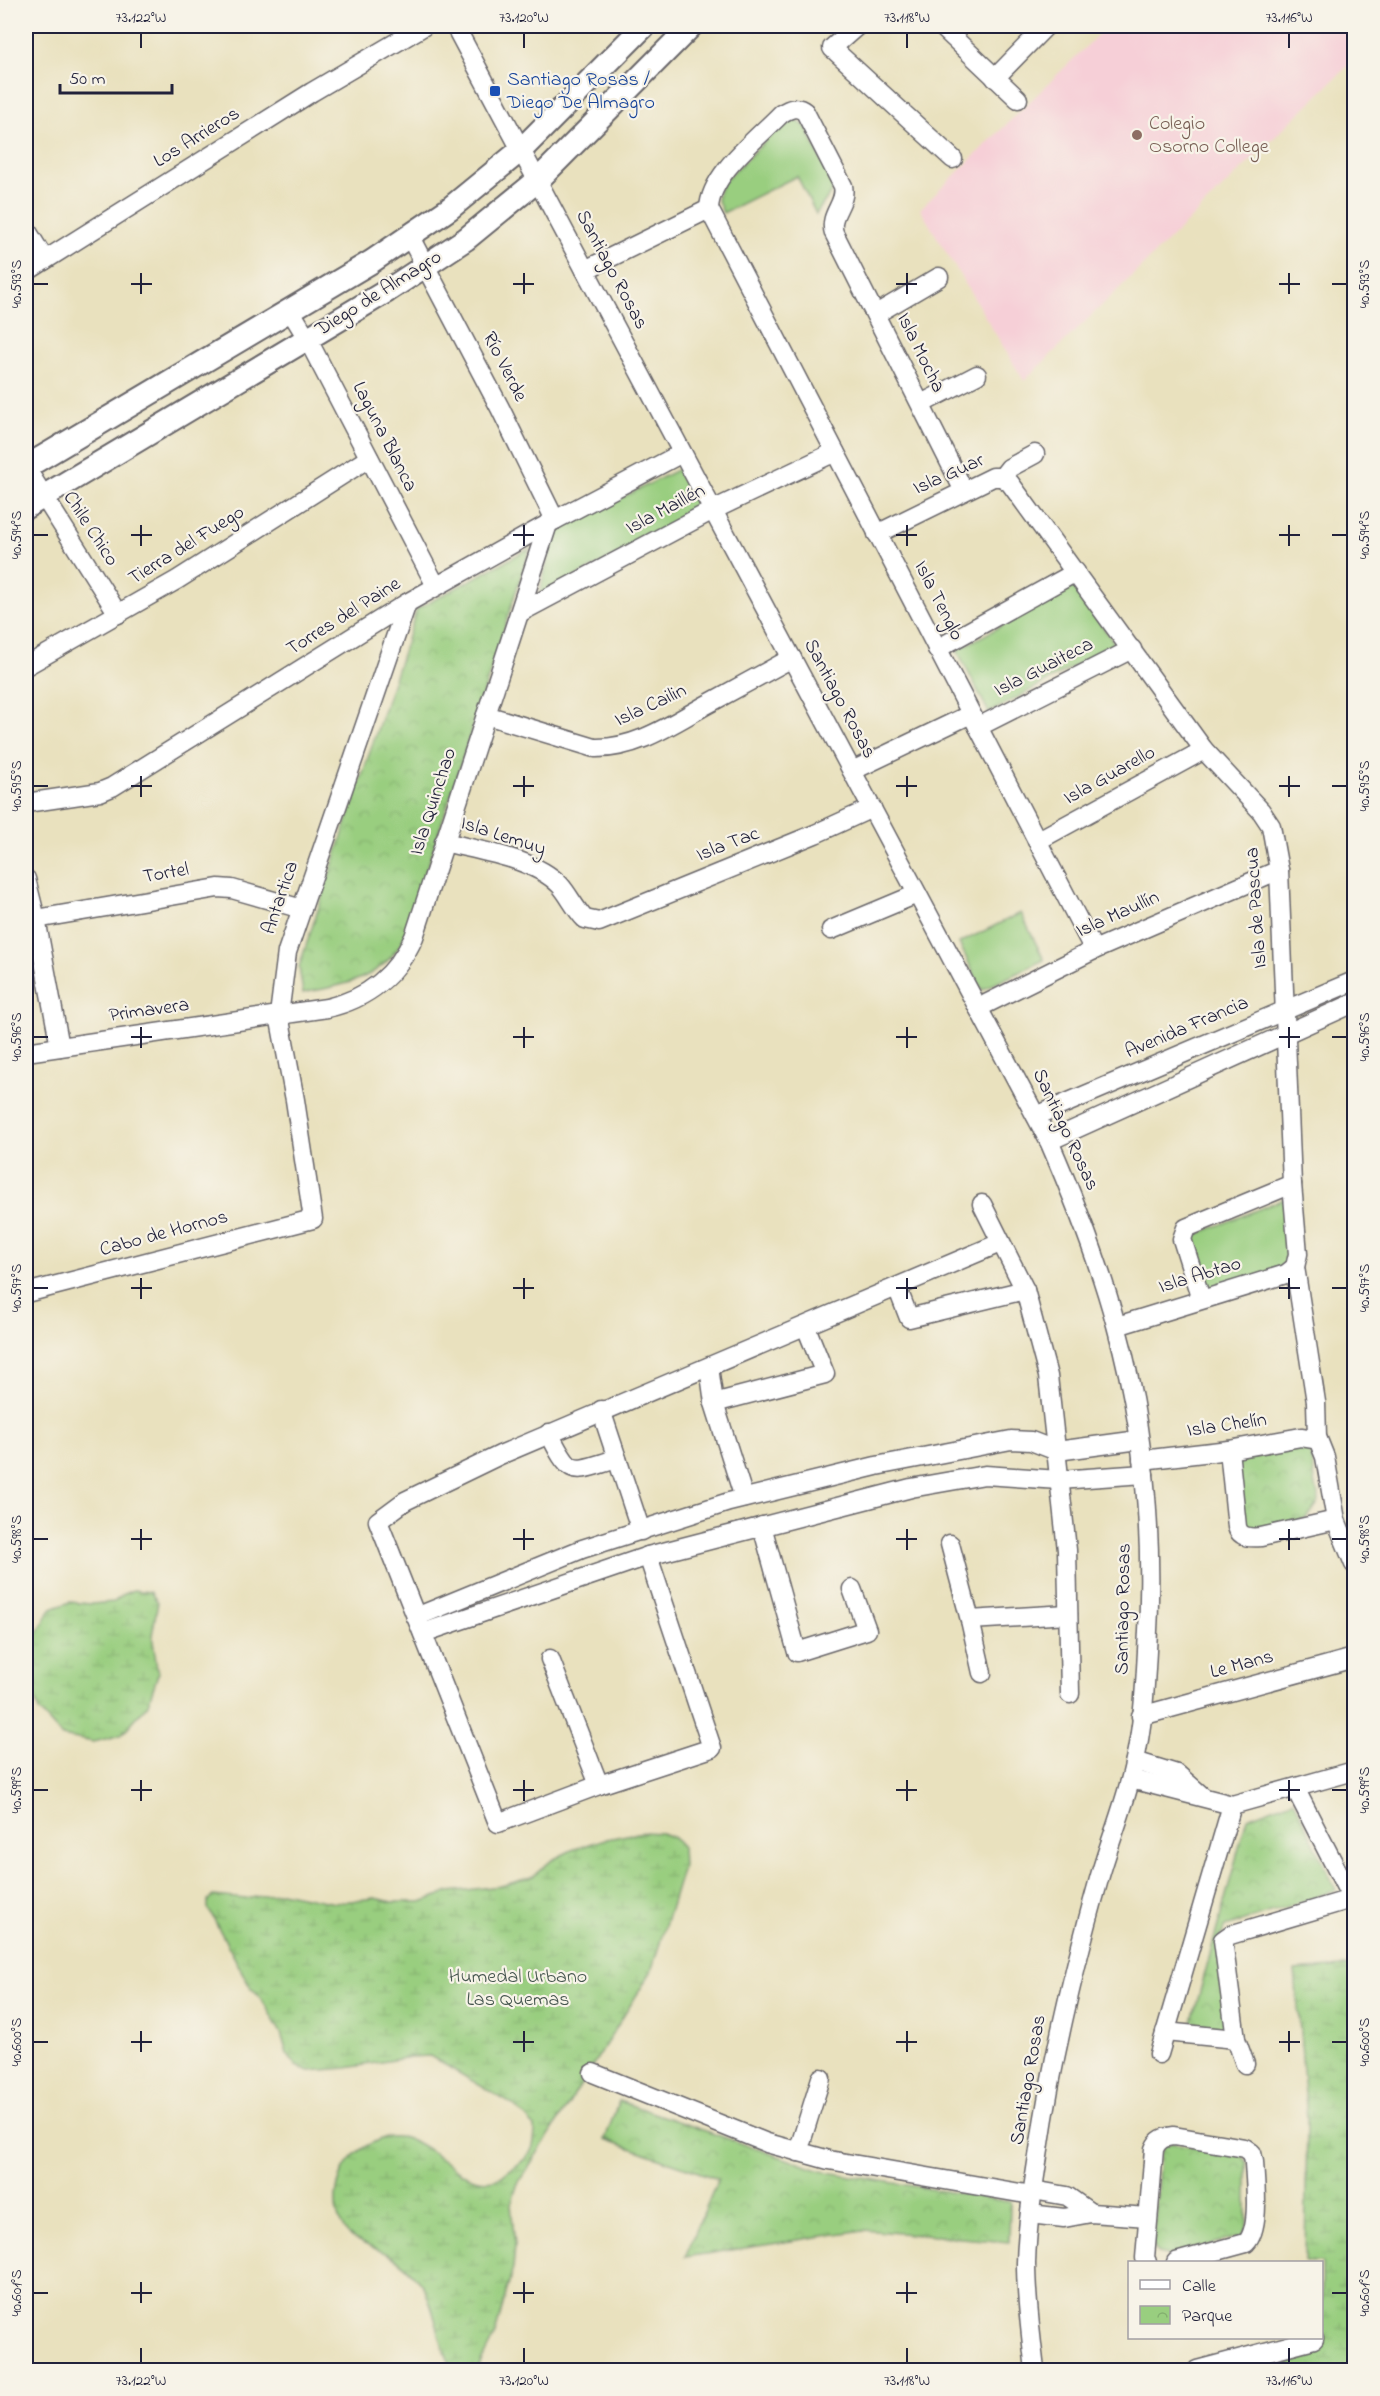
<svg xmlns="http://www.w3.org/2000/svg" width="1380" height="2396" viewBox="0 0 1380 2396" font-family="'Indie Flower',sans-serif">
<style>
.built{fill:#f6cfd7}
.grass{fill:#99ce7f;stroke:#5e785d;stroke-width:1.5}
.wetland{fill:url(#wetland-marsh);stroke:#5e785d;stroke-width:1.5}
.park{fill:url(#park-crowns);stroke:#5e785d;stroke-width:1.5}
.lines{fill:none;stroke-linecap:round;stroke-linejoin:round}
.minor-casing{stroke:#686569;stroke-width:21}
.major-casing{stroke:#686569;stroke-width:26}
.minor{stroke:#fff;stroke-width:18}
.major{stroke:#fff;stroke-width:22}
.ticks{fill:none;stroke:#22223b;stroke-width:2}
.transit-dot{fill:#1a4fb4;stroke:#f7f3e8;stroke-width:2}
.education-dot{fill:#8d6e63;stroke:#f7f3e8;stroke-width:2}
.labels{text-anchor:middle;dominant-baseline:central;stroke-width:4.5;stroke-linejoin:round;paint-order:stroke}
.transit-label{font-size:20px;fill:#164399;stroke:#f7f3e8;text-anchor:start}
.education-label{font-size:20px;fill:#785e54;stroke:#f7f3e8;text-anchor:start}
.street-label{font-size:20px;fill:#22223b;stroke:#f7f3e8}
.park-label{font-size:20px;fill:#46564f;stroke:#f7f3e8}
.neatline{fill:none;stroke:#22223b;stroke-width:2}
.ticks-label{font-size:15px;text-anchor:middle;fill:#22223b}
</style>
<defs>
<pattern id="wetland-marsh" width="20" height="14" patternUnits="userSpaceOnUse" patternTransform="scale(1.5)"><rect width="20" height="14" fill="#99ce7f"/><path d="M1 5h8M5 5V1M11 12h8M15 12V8" fill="none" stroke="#84b16f"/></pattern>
<pattern id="park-crowns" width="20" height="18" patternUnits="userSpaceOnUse" patternTransform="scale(1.5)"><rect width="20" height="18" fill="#99ce7f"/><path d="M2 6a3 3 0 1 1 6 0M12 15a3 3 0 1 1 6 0" fill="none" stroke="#84b16f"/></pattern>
</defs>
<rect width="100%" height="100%" fill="#f7f3e8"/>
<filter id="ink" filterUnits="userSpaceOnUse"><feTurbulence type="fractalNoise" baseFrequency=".0167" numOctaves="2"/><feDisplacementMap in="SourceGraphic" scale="12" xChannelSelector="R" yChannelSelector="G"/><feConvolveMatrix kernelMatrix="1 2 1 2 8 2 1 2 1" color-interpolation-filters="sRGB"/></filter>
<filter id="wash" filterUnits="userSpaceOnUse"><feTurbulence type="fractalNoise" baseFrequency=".008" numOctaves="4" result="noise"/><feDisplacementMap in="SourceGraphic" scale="24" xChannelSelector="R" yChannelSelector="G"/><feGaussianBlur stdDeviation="1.35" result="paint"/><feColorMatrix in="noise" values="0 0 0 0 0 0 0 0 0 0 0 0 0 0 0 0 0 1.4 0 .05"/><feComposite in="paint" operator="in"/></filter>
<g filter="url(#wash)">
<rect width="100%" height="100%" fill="#e9e1be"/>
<polygon class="built" points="1107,26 1354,26 1354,60 1024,381 920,209"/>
<g class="grass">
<polygon points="787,120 796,120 806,127 834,188 816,214 797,176 723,213 717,199 722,183"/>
<polygon points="689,464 711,508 539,595 555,531"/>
<polygon points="1074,586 1115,644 989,713 957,650"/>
<polygon points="1021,913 1044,960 982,990 959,943"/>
<polygon points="1286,1198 1288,1262 1280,1274 1209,1293 1188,1246 1192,1236"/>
</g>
<g class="wetland">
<polygon points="133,1590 150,1592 158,1602 152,1635 158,1674 148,1704 121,1735 94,1742 62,1736 39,1711 26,1672 36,1636 51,1609 70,1602 91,1604 114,1602 124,1594"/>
<path d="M642,1832L662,1833L674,1838L682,1847L683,1867L651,1972L555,2126L518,2183L511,2204L515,2246L513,2268L495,2334L477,2370C470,2370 460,2372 455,2369C442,2361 434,2301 422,2285C413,2273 401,2261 388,2254C373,2247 351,2242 342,2226C331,2206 336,2179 349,2161C355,2153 365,2146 374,2142C423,2117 451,2189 494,2180C502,2178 506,2171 513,2168C531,2156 535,2150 535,2127L515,2106L430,2056L410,2057L347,2068L310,2071L296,2066L287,2054L281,2033L262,2000L248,1983L208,1908V1900L213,1896L246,1899L281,1892L335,1903L374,1898L393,1902H421L449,1892L501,1886L532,1877L552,1860L572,1850L602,1840Z"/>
<polygon points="1354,1966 1354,2370 1284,2370 1287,2368 1303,2338 1322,2338 1322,2262 1305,2262 1307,2118 1295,1971"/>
</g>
<g class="park">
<path d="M530,548L414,909C409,921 406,938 398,948C376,981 339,986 303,993L299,967L417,609Z"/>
<polygon points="1304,1447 1309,1448 1319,1502 1306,1518 1270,1531 1247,1530 1239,1519 1236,1460 1241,1456"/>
<polygon points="1294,1800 1336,1890 1226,1927 1217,1942 1237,2033 1192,2021 1247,1818"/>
<polygon points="619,2101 821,2171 1010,2202 1009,2242 863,2230 685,2257 718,2179 605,2139"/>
<polygon points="1171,2143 1242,2155 1247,2162 1247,2228 1242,2236 1167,2256 1158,2254 1153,2245 1160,2154 1164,2146"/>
</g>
</g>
<g filter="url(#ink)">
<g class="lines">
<g class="minor-casing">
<g id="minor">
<path d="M455,26L1049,1141C1075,1201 1099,1261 1116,1325C1145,1430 1154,1542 1147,1651C1145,1688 1143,1727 1134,1764C1126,1803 1110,1840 1099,1879C1074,1968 1052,2058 1039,2150C1033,2188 1027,2225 1026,2263C1026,2300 1031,2335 1035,2370"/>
<polyline points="857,26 832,48 953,159"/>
<polyline points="941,26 1018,99"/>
<polyline points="995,78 1046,26"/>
<polyline points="709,209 1094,950"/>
<path d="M709,209C710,174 757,139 781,114C789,109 797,105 805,112L843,186C847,204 828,214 834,233L964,491"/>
<polyline points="26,229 45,260"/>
<polyline points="410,237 500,408 555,520"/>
<polyline points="585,270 709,209"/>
<polyline points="26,272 312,92 424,26"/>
<polyline points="290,310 307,338 436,586"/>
<polyline points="876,314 939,277"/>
<polyline points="921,404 977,375"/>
<polyline points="26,468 118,614"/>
<polyline points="1002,477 1010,483 1204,750 1261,811 1271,826 1279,870 1292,1184 1298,1254 1295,1267 1316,1402 1317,1437 1325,1457 1336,1520 1354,1564"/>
<polyline points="1002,477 1009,468 1035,454"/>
<polyline points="877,534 993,477 1002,477"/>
<polyline points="521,612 713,510 835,452"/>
<polyline points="937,649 1076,572"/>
<polyline points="26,666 177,580 369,458"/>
<path d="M486,715L595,748C636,749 672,724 706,705C735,689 763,674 792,658"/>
<polyline points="978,727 1132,649"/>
<polyline points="852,771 971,714"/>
<polyline points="26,803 100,792 112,787 407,603 555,520 682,453"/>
<polyline points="1037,841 1204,750"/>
<path d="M444,842C480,851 534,858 560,885C569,895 575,909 585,919L599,922L815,834L872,808"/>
<polyline points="26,879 36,919 60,1047"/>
<polyline points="36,919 218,888 232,889 302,909"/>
<polyline points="831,930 917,894"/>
<polyline points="978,1008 1094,950 1279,870"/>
<path d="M26,1052L327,1008C367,999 397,975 414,937L548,524"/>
<polyline points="1036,1116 1354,981"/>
<polyline points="1049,1141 1354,1003"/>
<polyline points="982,1204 1025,1290 1048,1376 1067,1550 1070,1694"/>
<polyline points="897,1287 909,1318 1025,1290"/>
<polyline points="26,1293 313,1219 295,1100 279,1015 287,952 407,603"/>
<polyline points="1201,1299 1182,1239 1186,1228 1292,1184"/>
<polyline points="1117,1326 1286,1274 1295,1267"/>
<polyline points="709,1367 714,1403 744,1498"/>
<polyline points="714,1403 825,1374 806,1327"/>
<polyline points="601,1410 641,1531"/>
<path d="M549,1433C572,1479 571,1472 617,1459"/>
<path d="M1229,1450L1237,1527C1240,1538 1251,1538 1261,1537L1336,1520"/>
<polyline points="1142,1460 1229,1450 1301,1437 1314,1439 1317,1437"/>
<polyline points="762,1526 797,1652 867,1630 852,1589"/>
<polyline points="950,1544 970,1620 982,1673"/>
<polyline points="648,1556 712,1748 599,1785 498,1823 378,1521 405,1501 500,1455 1000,1243"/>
<polyline points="416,1617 582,1549 729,1502 876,1466 1011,1440 1031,1441 1057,1451 1139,1440"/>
<polyline points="970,1620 1068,1614"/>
<polyline points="423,1633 648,1556 911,1488 985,1475 1059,1480 1144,1474"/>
<polyline points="550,1659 599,1785"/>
<polyline points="1141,1716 1354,1658"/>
<polyline points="1135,1761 1177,1774 1202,1796"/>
<polyline points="1131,1779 1232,1805 1354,1771"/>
<polyline points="1295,1788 1354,1903"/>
<polyline points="1165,2032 1236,2039"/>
<polyline points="1159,2054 1232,1805"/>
<polyline points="1245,2064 1236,2039 1223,1940 1230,1935 1351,1899"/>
<polyline points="593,2073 767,2143 829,2160 1032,2195"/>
<polyline points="798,2152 821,2078"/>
<polyline points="1033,2190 1067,2196 1091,2213"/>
<polyline points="1030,2214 1064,2218 1091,2213 1148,2217"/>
<path d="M1147,2262L1145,2258L1154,2149C1158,2139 1164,2137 1174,2136L1245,2148L1252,2153L1254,2162C1255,2183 1261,2228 1246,2243L1176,2262"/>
<polyline points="1197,2370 1314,2339"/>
</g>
</g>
<g class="major-casing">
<g id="major">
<polyline points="26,467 371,262 449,209 521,150 644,26"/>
<polyline points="26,507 387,291 466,239 537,181 691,26"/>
</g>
</g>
<use href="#minor" class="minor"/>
<use href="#major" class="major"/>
</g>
</g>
<path class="ticks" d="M141,33V48M524,33V48M907,33V48M1289,33V48M141,273V294M524,273V294M907,273V294M1289,273V294M33,284H48M131,284H152M513,284H534M896,284H917M1279,284H1300M1332,284H1347M141,525V546M524,525V546M907,525V546M1289,525V546M33,535H48M131,535H152M513,535H534M896,535H917M1279,535H1300M1332,535H1347M141,776V797M524,776V797M907,776V797M1289,776V797M33,786H48M131,786H152M513,786H534M896,786H917M1279,786H1300M1332,786H1347M141,1027V1048M524,1027V1048M907,1027V1048M1289,1027V1048M33,1037H48M131,1037H152M513,1037H534M896,1037H917M1279,1037H1300M1332,1037H1347M141,1278V1299M524,1278V1299M907,1278V1299M1289,1278V1299M33,1288H48M131,1288H152M513,1288H534M896,1288H917M1279,1288H1300M1332,1288H1347M141,1529V1550M524,1529V1550M907,1529V1550M1289,1529V1550M33,1539H48M131,1539H152M513,1539H534M896,1539H917M1279,1539H1300M1332,1539H1347M141,1780V1801M524,1780V1801M907,1780V1801M1289,1780V1801M33,1790H48M131,1790H152M513,1790H534M896,1790H917M1279,1790H1300M1332,1790H1347M141,2031V2052M524,2031V2052M907,2031V2052M1289,2031V2052M33,2042H48M131,2042H152M513,2042H534M896,2042H917M1279,2042H1300M1332,2042H1347M141,2282V2303M524,2282V2303M907,2282V2303M33,2293H48M131,2293H152M513,2293H534M896,2293H917M1332,2293H1347M141,2348V2363M524,2348V2363M907,2348V2363M1289,2348V2363"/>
<rect class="transit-dot" x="489" y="85" width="12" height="12" rx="3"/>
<circle class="education-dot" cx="1137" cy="135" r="6"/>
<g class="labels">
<g class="transit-label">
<text x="507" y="80">Santiago Rosas /<tspan x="507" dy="23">Diego De Almagro</tspan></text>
</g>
<g class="education-label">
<text x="1149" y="124">Colegio<tspan x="1149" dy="23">Osorno College</tspan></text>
</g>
<g class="street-label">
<text transform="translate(197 138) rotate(-32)">Los Arrieros</text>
<text transform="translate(611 270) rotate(62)">Santiago Rosas</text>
<text transform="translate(379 294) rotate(-32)">Diego de Almagro</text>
<text transform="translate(920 353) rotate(64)">Isla Mocha</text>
<text transform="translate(504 367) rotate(63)">Río Verde</text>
<text transform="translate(384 437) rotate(63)">Laguna Blanca</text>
<text transform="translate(949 475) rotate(-24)">Isla Guar</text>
<text transform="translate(666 510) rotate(-28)">Isla Maillén</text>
<text transform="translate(90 529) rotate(57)">Chile Chico</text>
<text transform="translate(187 546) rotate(-32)">Tierra del Fuego</text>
<text transform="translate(938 601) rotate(63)">Isla Tenglo</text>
<text transform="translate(344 617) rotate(-32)">Torres del Paine</text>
<text transform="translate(1044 668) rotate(-27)">Isla Guaiteca</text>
<text transform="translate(839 699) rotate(62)">Santiago Rosas</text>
<text transform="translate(651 706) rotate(-25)">Isla Cailin</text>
<text transform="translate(1110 776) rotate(-29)">Isla Guarello</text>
<text transform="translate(434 802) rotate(-72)">Isla Quinchao</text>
<text transform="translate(503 837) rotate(18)">Isla Lemuy</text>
<text transform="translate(728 845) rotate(-21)">Isla Tac</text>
<text transform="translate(166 874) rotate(-10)">Tortel</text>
<text transform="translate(281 898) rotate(-71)">Antartica</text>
<text transform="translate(1257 908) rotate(-94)">Isla de Pascua</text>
<text transform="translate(1118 915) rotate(-24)">Isla Maullín</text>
<text transform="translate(149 1011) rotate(-8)">Primavera</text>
<text transform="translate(1187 1028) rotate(-23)">Avenida Francia</text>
<text transform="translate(1065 1130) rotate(65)">Santiago Rosas</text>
<text transform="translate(164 1234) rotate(-15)">Cabo de Hornos</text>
<text transform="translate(1200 1276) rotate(-17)">Isla Abtao</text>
<text transform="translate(1227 1426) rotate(-8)">Isla Chelín</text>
<text transform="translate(1124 1609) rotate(-89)">Santiago Rosas</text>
<text transform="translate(1242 1665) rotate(-15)">Le Mans</text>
<text transform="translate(1029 2080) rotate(-80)">Santiago Rosas</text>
</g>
<g class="park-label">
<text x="518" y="1977">Humedal Urbano<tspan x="518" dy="23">Las Quemas</tspan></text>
</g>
</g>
<rect width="1380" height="2396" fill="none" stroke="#f7f3e8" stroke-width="66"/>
<rect x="1128" y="2261" width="195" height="78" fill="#f7f3e8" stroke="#a29fa3" stroke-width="1.5"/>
<rect x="1140" y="2280" width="30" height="9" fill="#ffffff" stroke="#a29fa3" stroke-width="1.5"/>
<text x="1182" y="2291" font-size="18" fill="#22223b">Calle</text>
<rect x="1140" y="2306" width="30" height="18" fill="url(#park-crowns)" stroke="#a29fa3" stroke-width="1.5"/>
<text x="1182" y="2321" font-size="18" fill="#22223b">Parque</text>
<path d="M60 84v9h112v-9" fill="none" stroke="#22223b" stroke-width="3"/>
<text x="69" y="84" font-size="18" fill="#22223b" stroke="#f7f3e8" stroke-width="4.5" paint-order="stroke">50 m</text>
<rect x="33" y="33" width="1314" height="2330" class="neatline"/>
<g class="ticks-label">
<text x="141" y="22">73.122°W</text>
<text x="524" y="22">73.120°W</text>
<text x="907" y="22">73.118°W</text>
<text x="1289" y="22">73.116°W</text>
<text transform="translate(16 284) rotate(-90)" y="5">40.593°S</text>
<text transform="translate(1364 284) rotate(-90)" y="5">40.593°S</text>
<text transform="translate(16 535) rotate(-90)" y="5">40.594°S</text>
<text transform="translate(1364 535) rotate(-90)" y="5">40.594°S</text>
<text transform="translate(16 786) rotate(-90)" y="5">40.595°S</text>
<text transform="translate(1364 786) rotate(-90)" y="5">40.595°S</text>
<text transform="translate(16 1037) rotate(-90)" y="5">40.596°S</text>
<text transform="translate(1364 1037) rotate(-90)" y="5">40.596°S</text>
<text transform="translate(16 1288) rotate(-90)" y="5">40.597°S</text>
<text transform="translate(1364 1288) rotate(-90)" y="5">40.597°S</text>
<text transform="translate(16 1539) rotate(-90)" y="5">40.598°S</text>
<text transform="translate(1364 1539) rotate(-90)" y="5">40.598°S</text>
<text transform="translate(16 1790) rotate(-90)" y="5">40.599°S</text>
<text transform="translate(1364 1790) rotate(-90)" y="5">40.599°S</text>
<text transform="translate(16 2042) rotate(-90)" y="5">40.600°S</text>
<text transform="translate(1364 2042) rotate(-90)" y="5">40.600°S</text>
<text transform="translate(16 2293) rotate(-90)" y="5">40.601°S</text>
<text transform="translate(1364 2293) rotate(-90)" y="5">40.601°S</text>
<text x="141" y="2385">73.122°W</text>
<text x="524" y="2385">73.120°W</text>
<text x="907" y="2385">73.118°W</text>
<text x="1289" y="2385">73.116°W</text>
</g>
</svg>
